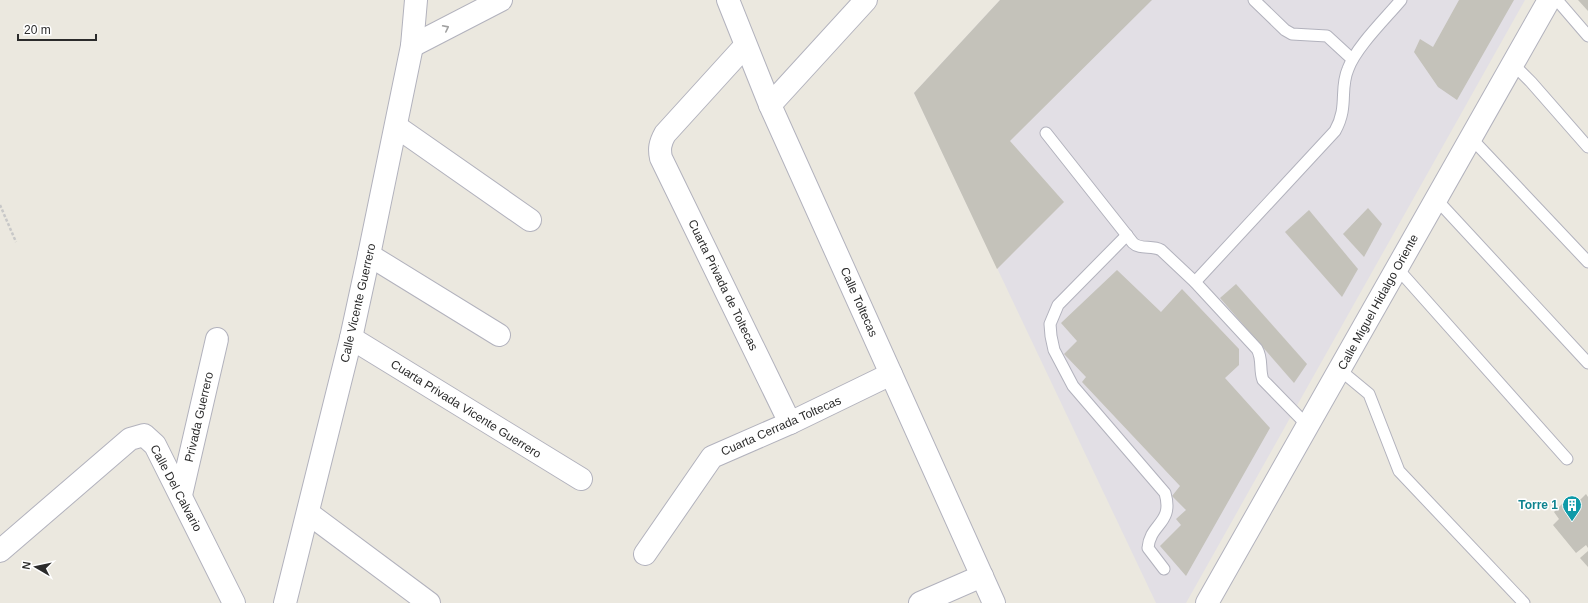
<svg xmlns="http://www.w3.org/2000/svg" width="1588" height="603" viewBox="0 0 1588 603" font-family="Helvetica,sans-serif">
<style>
.industrial{fill:#e2dfe5}
.building{fill:#c4c2ba}
.lines{fill:none;stroke-linecap:round;stroke-linejoin:round}
.service-casing{stroke:#b2b2bd;stroke-width:13}
.minor-casing{stroke:#b2b2bd;stroke-width:24}
.tertiary-casing{stroke:#b2b2bd;stroke-width:24}
.path{stroke:#c8c8c8;stroke-width:2.5;stroke-dasharray:3 2;stroke-linecap:butt}
.service{stroke:#fff;stroke-width:11}
.minor{stroke:#fff;stroke-width:22}
.tertiary{stroke:#fff;stroke-width:22}
.oneway{stroke:#a0a0a0}
.labels{text-anchor:middle;dominant-baseline:central;stroke-width:3;stroke-linejoin:round;paint-order:stroke}
.street-label{font-size:12px;fill:#2b2b2b;stroke:#fff}
.culture-label{font-size:12px;font-weight:bold;fill:#0d838f;stroke:#fff;text-anchor:end}
</style>
<rect width="100%" height="100%" fill="#ebe8df"/>
<polygon class="industrial" points="1000,0 1525,0 1186,603 1156,603 914,93"/>
<g class="building">
<polygon points="1000,0 1152,0 1010,141 1064,202 997,269 914,93"/>
<polygon points="1459,0 1514,0 1457,100 1438,87 1414,52 1420,39 1433,47"/>
<polygon points="1578,0 1588,0 1588,11"/>
<polygon points="1368,208 1382,224 1364,257 1343,234"/>
<polygon points="1309,210 1358,269 1342,297 1285,232"/>
<polygon points="1117,270 1161,312 1182,289 1239,349 1239,365 1225,378 1270,428 1186,576 1160,546 1181,525 1176,519 1186,510 1172,496 1180,486 1082,382 1086,377 1064,354 1077,341 1061,323"/>
<polygon points="1236,284 1307,364 1294,383 1220,298"/>
<polygon points="1586,494 1588,497 1588,548 1586,545 1576,553 1553,525 1559,519 1554,512 1571,495 1578,502"/>
<polygon points="1588,551 1588,567 1580,558"/>
</g>
<g class="lines">
<g class="service-casing">
<g id="service">
<polyline points="1254,0 1285,30 1292,34 1327,36 1352,59"/>
<polyline points="1557,0 1588,36"/>
<polyline points="1512,63 1531,82 1588,147"/>
<path d="M1046,133L1133,243C1140,250 1152,245 1161,250L1195,282L1257,349C1263,359 1259,370 1263,380L1308,426"/>
<polyline points="1471,138 1588,262"/>
<polyline points="1436,199 1588,363"/>
<path d="M1127,235L1058,305L1050,324L1051,336L1054,350L1073,386L1165,493C1174,524 1150,523 1148,548L1164,569"/>
<polyline points="1397,268 1567,459"/>
<path d="M1195,282L1335,131C1349,106 1339,90 1348,69C1356,47 1386,18 1401,0"/>
<polyline points="1340,370 1369,394 1399,471 1524,603"/>
</g>
</g>
<g class="minor-casing">
<g id="minor">
<polyline points="728,0 770,105 994,603"/>
<polyline points="412,46 501,0"/>
<path d="M745,46L665,134C660,143 659,149 661,158L790,423"/>
<polyline points="770,105 866,0"/>
<polyline points="397,127 530,220"/>
<polyline points="369,255 499,335"/>
<polyline points="351,338 581,479"/>
<polyline points="181,495 217,339"/>
<polyline points="308,513 429,603"/>
<polyline points="0,551 130,439 144,435 155,445 234,603"/>
<polyline points="645,554 712,457 790,423 891,374"/>
<polyline points="285,603 351,338 369,255 412,46 416,0"/>
<polyline points="920,603 982,576"/>
</g>
</g>
<g class="tertiary-casing">
<polyline id="tertiary" points="1207,603 1549,0"/>
</g>
<polyline class="path" points="0,205 16,242"/>
<use href="#service" class="service"/>
<use href="#minor" class="minor"/>
<use href="#tertiary" class="tertiary"/>
</g>
<defs><path id="oneway-chevron" d="M-2-3.5L2.5 0L-2 3.5" fill="none" stroke-width="1.6" stroke-linecap="round" stroke-linejoin="round"/></defs>
<use class="oneway" href="#oneway-chevron" transform="translate(446 28) rotate(-27)"/>
<defs>
<g id="building-pin" transform="scale(1)"><path d="M0 17L-7.5 6A9.5 9.5 0 1 1 7.5 6Z" fill="#0f9aa8" stroke="#fff"/><path d="M-4-6H4V6H1V3H-1V6H-4ZM-2.5-4.3h1.7v1.8h-1.7ZM.8-4.3h1.7v1.8H.8ZM-2.5-1h1.7V.8h-1.7ZM.8-1h1.7V.8H.8Z" fill="#fff"/></g>
</defs>
<g fill-rule="evenodd">
<use href="#building-pin" x="1572" y="505"/>
</g>
<g class="labels">
<g class="street-label">
<text transform="translate(723 285) rotate(64)">Cuarta Privada de Toltecas</text>
<text transform="translate(859 302) rotate(66)">Calle Toltecas</text>
<text transform="translate(1378 302) rotate(-61)">Calle Miguel Hidalgo Oriente</text>
<text transform="translate(358 303) rotate(-77)">Calle Vicente Guerrero</text>
<text transform="translate(466 409) rotate(32)">Cuarta Privada Vicente Guerrero</text>
<text transform="translate(199 417) rotate(-77)">Privada Guerrero</text>
<text transform="translate(781 426) rotate(-24)">Cuarta Cerrada Toltecas</text>
<text transform="translate(176 488) rotate(62)">Calle Del Calvario</text>
</g>
<g class="culture-label">
<text x="1558" y="505">Torre 1</text>
</g>
</g>
<g transform="translate(36 567) rotate(279)" stroke="#ffffff" stroke-width="3" paint-order="stroke">
<path d="M0-3L7 15L0 10L-7 15Z" fill="#2b2b2b"/>
<text y="-6" font-size="11" font-weight="bold" text-anchor="middle" fill="#2b2b2b">N</text>
</g>
<path d="M18 34v6h78v-6" fill="none" stroke="#2b2b2b" stroke-width="2"/>
<text x="24" y="34" font-size="12" fill="#2b2b2b" stroke="#ffffff" stroke-width="3" paint-order="stroke">20 m</text>
</svg>
